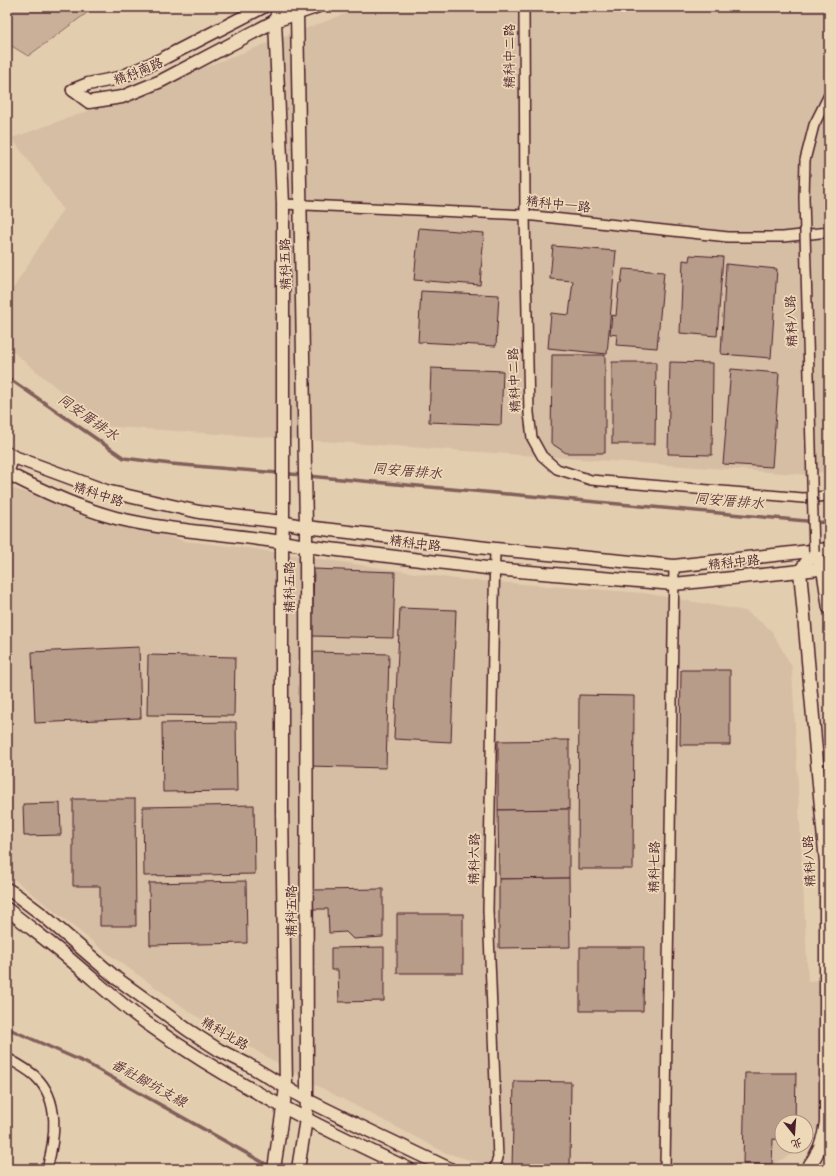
<svg xmlns="http://www.w3.org/2000/svg" width="836" height="1176" viewBox="0 0 836 1176" font-family="'Gochi Hand','LXGW WenKai TC',sans-serif">
<style>
.built{fill:#d6bea4}
.green{fill:#cab099;stroke:#8a6862}
.lines{fill:none;stroke-linecap:round;stroke-linejoin:round}
.stream{stroke:#815e5a;stroke-width:3.5}
.building{fill:#b89c8a;stroke:#4a1f2b}
.street-casing{stroke:#4a1f2b;stroke-width:12}
.secondary-casing{stroke:#4a1f2b;stroke-width:15}
.street{stroke:#edd8b7;stroke-width:9}
.secondary{stroke:#edd8b7;stroke-width:12}
.street-bridge-casing{stroke:#4a1f2b;stroke-width:12;stroke-linecap:butt}
.street-bridge{stroke:#edd8b7;stroke-width:9}
.labels{text-anchor:middle;dominant-baseline:central;stroke-width:3.5;stroke-linejoin:round;paint-order:stroke}
.street-label{font-size:13px;fill:#4a1f2b;stroke:#edd8b7}
.water-label{font-size:14px;font-style:italic;fill:#61393f;stroke:#edd8b7}
</style>
<rect width="100%" height="100%" fill="#e3cdaf"/>
<filter id="ink" filterUnits="userSpaceOnUse"><feTurbulence type="fractalNoise" baseFrequency=".025" numOctaves="2"/><feDisplacementMap in="SourceGraphic" scale="8" xChannelSelector="R" yChannelSelector="G"/><feConvolveMatrix kernelMatrix="1 2 1 2 8 2 1 2 1" color-interpolation-filters="sRGB"/></filter>
<g filter="url(#ink)">
<g class="built">
<polygon points="363,7 829,7 829,470 811,475 103,426 7,347 7,298 63,209 12,138 110,103"/>
<polygon points="7,487 32,494 99,517 185,541 247,548 456,579 644,593 746,611 771,630 792,667 808,981 829,979 829,1130 806,1130 806,1122 782,1122 782,1146 796,1146 792,1154 764,1169 500,1169 446,1153 310,1082 193,1014 103,950 15,880 7,876"/>
</g>
<polygon class="green" points="7,7 95,7 28,56 7,43"/>
<g class="lines">
<g class="stream">
<polyline points="7,377 124,458 171,464 302,475"/>
<polyline points="308,476 829,523"/>
<polyline points="7,1028 86,1063 271,1167"/>
</g>
</g>
<g class="building">
<polygon points="419,228 484,233 480,285 414,280"/>
<polygon points="553,246 616,251 607,354 548,348 551,313 569,315 573,281 550,279"/>
<polygon points="690,255 723,257 717,336 680,333 683,260 689,261"/>
<polygon points="726,264 777,269 771,358 721,354"/>
<polygon points="623,269 664,272 657,348 616,345 617,335 610,334 612,315 616,316 619,283 621,284"/>
<polygon points="421,291 499,295 496,346 418,342"/>
<polygon points="552,355 605,355 605,453 566,453 551,443"/>
<polygon points="612,362 656,362 655,444 612,444"/>
<polygon points="670,362 713,363 712,455 668,454"/>
<polygon points="431,368 503,371 501,425 429,422"/>
<polygon points="731,369 779,373 772,467 723,464"/>
<polygon points="314,569 395,572 393,638 312,636"/>
<polygon points="400,608 456,610 451,742 394,739"/>
<polygon points="139,647 141,718 35,723 32,652"/>
<polygon points="313,652 389,654 386,768 309,766"/>
<polygon points="148,655 235,657 234,716 147,715"/>
<polygon points="681,670 730,670 730,745 680,745"/>
<polygon points="579,695 634,696 633,869 578,869"/>
<polygon points="236,722 237,791 163,792 162,723"/>
<polygon points="569,740 569,809 498,810 498,741"/>
<polygon points="73,799 135,799 136,926 100,926 100,886 73,886"/>
<polygon points="60,803 61,835 24,836 23,804"/>
<polygon points="254,805 255,874 144,876 143,807"/>
<polygon points="569,809 569,878 499,879 498,810"/>
<polygon points="569,878 570,947 499,948 499,879"/>
<polygon points="246,881 247,943 150,945 149,883"/>
<polygon points="383,889 383,937 353,939 346,932 329,933 328,909 313,909 313,890"/>
<rect x="397" y="914" width="66" height="59"/>
<polygon points="384,947 384,1001 339,1002 338,970 331,970 331,948"/>
<polygon points="580,947 644,947 643,1011 580,1011"/>
<polygon points="745,1073 796,1073 795,1122 782,1122 782,1140 773,1139 772,1164 743,1164"/>
<polygon points="514,1081 571,1082 570,1168 512,1168"/>
</g>
<g class="lines">
<g class="street-casing">
<g id="street">
<polyline points="524,7 525,215 529,413 532,438 542,456 557,469 591,480 803,498 829,496"/>
<polyline points="805,160 814,125 829,95"/>
<polyline points="283,204 525,215 728,237 783,237 829,232"/>
<polyline points="7,479 14,457"/>
<path d="M7,1058C16,1063 27,1069 35,1076C61,1100 55,1139 47,1169"/>
<polyline points="494,1169 498,1158 488,910 495,549"/>
<polyline points="665,1169 674,566"/>
</g>
</g>
<g class="secondary-casing">
<g id="secondary">
<polyline points="291,7 297,13 306,527 307,1100 306,1119 298,1169"/>
<polyline points="73,90 89,102 122,97 161,81 275,21 316,7"/>
<polyline points="73,90 88,84 119,78 162,59 263,7"/>
<polyline points="7,453 14,457 106,491 199,512 283,522 306,527 495,549 674,566 829,549"/>
<path d="M7,473C42,491 78,508 116,518C178,533 243,534 305,546L495,569L674,584L829,568"/>
<polyline points="814,552 823,569 829,608"/>
<polyline points="7,889 15,894 44,916 116,978 188,1030 219,1050 247,1064 307,1100 370,1131 450,1169"/>
<path d="M7,909C29,927 52,944 73,962C98,983 121,1005 148,1024C229,1082 319,1127 409,1169"/>
<polyline points="274,1169 286,1088 282,807 282,541 283,522 283,204 275,21 279,7"/>
<path d="M807,1169C818,1155 824,1140 826,1122V863L800,571L814,552"/>
</g>
</g>
<use href="#street" class="street"/>
<use href="#secondary" class="secondary"/>
<g class="street-bridge-casing">
<polyline id="street-bridge" points="805,160 804,198 814,552"/>
</g>
<use href="#street-bridge" class="street-bridge"/>
</g>
</g>
<g class="labels">
<g class="street-label">
<text transform="translate(511 56) rotate(-90)">精科中二路</text>
<text transform="translate(139 73) rotate(-22)">精科南路</text>
<text transform="translate(558 206) rotate(6)">精科中一路</text>
<text transform="translate(287 264) rotate(-91)">精科五路</text>
<text transform="translate(793 321) rotate(-92)">精科八路</text>
<text transform="translate(516 380) rotate(-92)">精科中二路</text>
<text transform="translate(98 496) rotate(18)">精科中路</text>
<text transform="translate(415 545) rotate(7)">精科中路</text>
<text transform="translate(734 564) rotate(-6)">精科中路</text>
<text transform="translate(291 587) rotate(-90)">精科五路</text>
<text transform="translate(476 859) rotate(-89)">精科六路</text>
<text transform="translate(811 861) rotate(-93)">精科八路</text>
<text transform="translate(656 867) rotate(-89)">精科七路</text>
<text transform="translate(293 911) rotate(-90)">精科五路</text>
<text transform="translate(224 1035) rotate(30)">精科北路</text>
</g>
<g class="water-label">
<text transform="translate(87 419) rotate(35)">同安厝排水</text>
<text transform="translate(407 473) rotate(5)">同安厝排水</text>
<text transform="translate(729 503) rotate(5)">同安厝排水</text>
<text transform="translate(148 1085) rotate(29)">番社腳坑支線</text>
</g>
</g>
<rect width="836" height="1176" fill="none" stroke="#edd8b7" stroke-width="24"/>
<rect x="12" y="12" width="812" height="1152" fill="none" stroke="#4a1f2b" stroke-width="1.5" filter="url(#ink)"/>
<g transform="translate(794 1134) rotate(163)"><circle r="19" fill="#edd8b7" stroke="#ac8e7f"/>
<path d="M0-3L7 15L0 10L-7 15Z" fill="#4a1f2b"/>
<text y="-6" font-size="11" font-weight="bold" text-anchor="middle" fill="#4a1f2b">北</text>
</g>
</svg>
